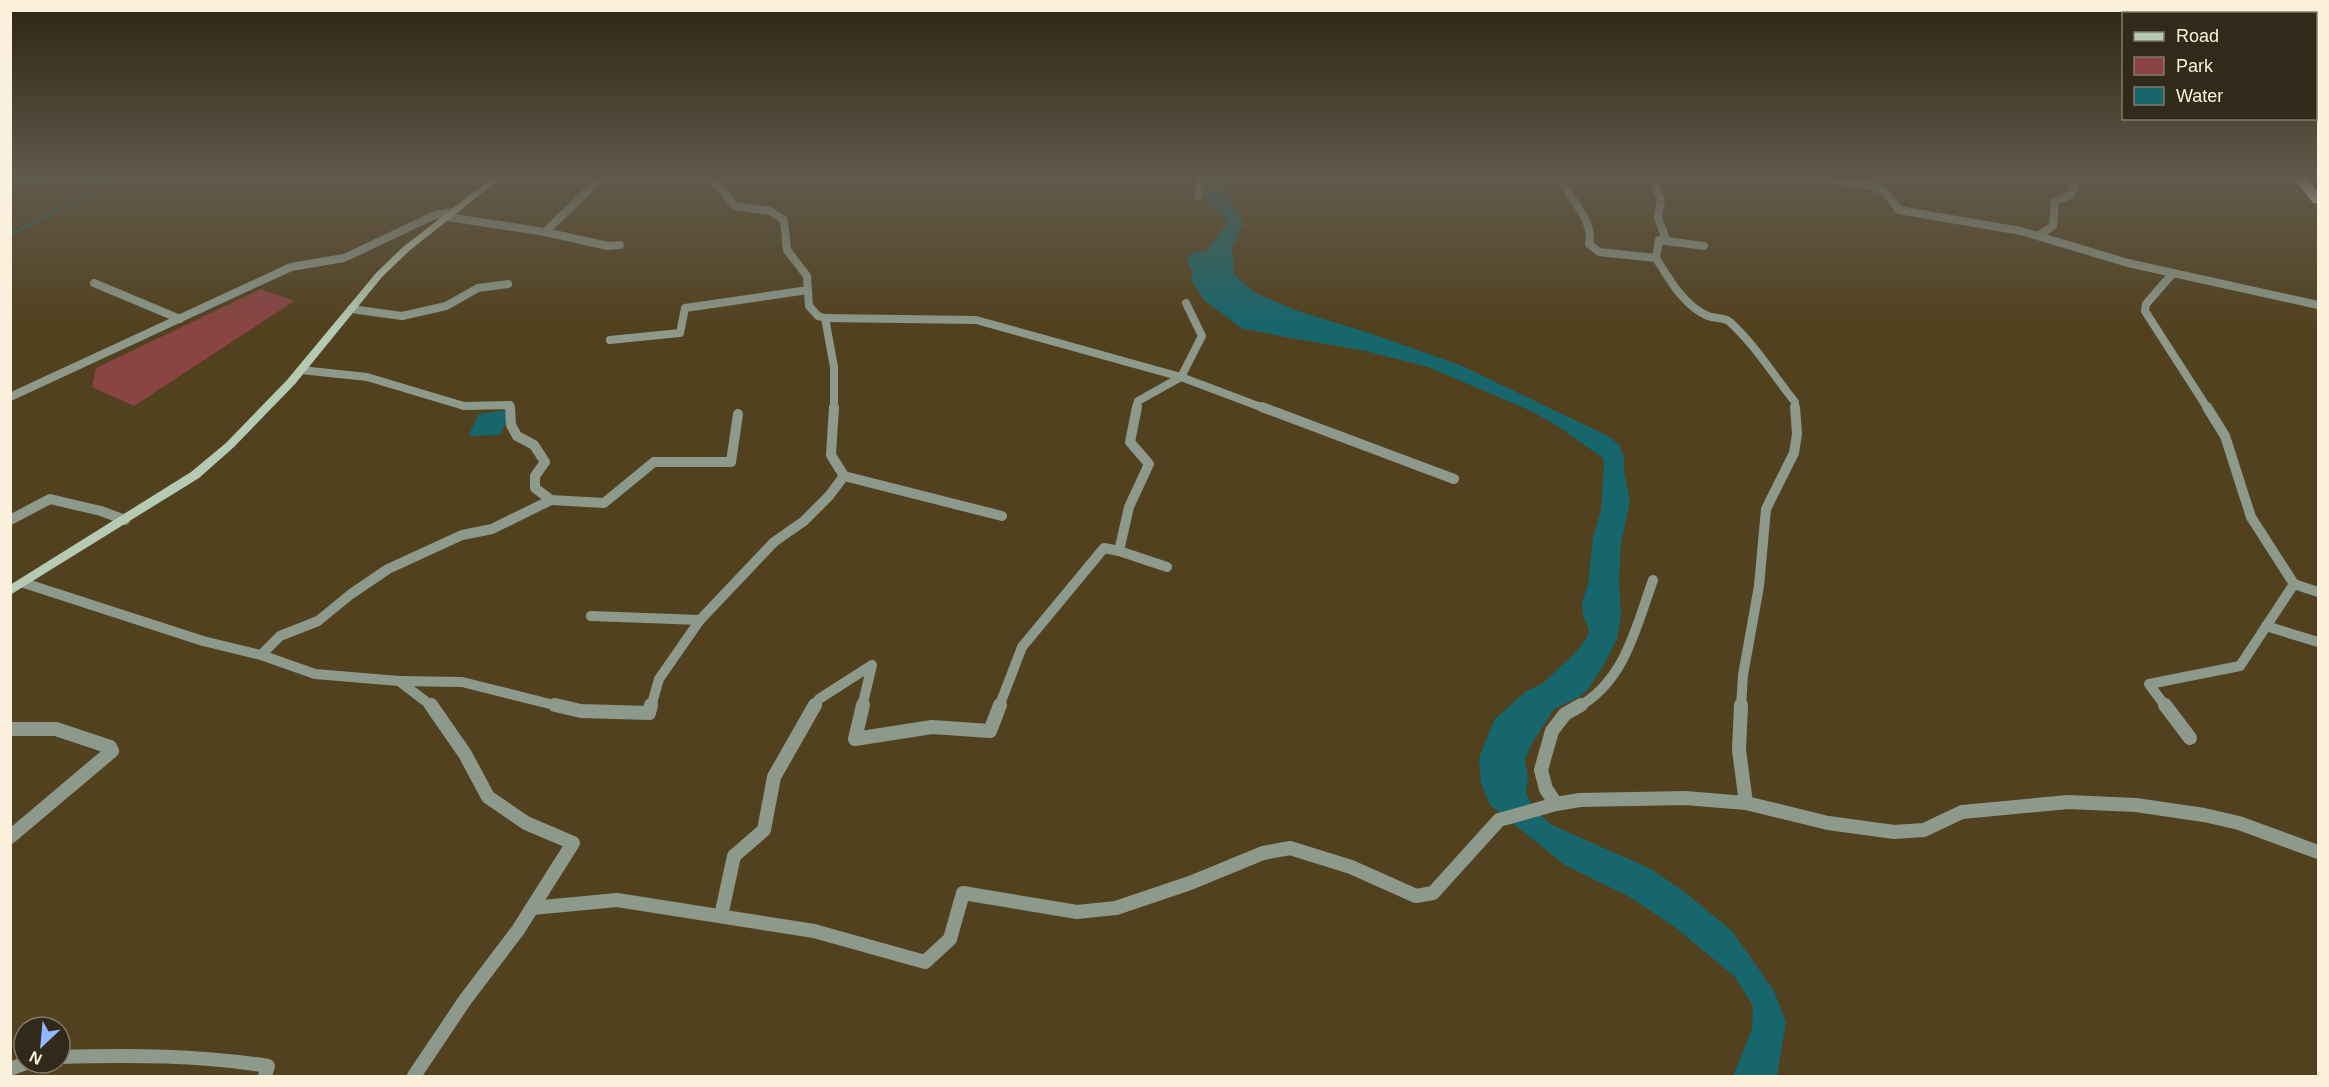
<svg xmlns="http://www.w3.org/2000/svg" width="2329" height="1087" viewBox="0 0 2329 1087" font-family="Helvetica,sans-serif">
<style>
.green{fill:#894443}
.water{fill:#16666c}
.lines{fill:none;stroke-linecap:round;stroke-linejoin:round}
.stream{stroke:#16666c;stroke-width:3}
.street-far2{stroke:#8c998b;stroke-width:8}
.street-far1{stroke:#8c998b;stroke-width:10}
.street{stroke:#8c998b;stroke-width:14}
.secondary{fill:#b5c9b3;fill-rule:evenodd}
.highway{fill:#fff;fill-rule:evenodd}
</style>
<rect width="100%" height="100%" fill="#52411e"/>
<polygon class="green" points="261,289 294,301 134,406 92,387 96,368"/>
<g class="water">
<polygon points="1208,175 1233,175 1227,190 1233,206 1241,217 1243,225 1232,248 1234,274 1255,293 1298,311 1366,332 1460,365 1610,437 1620,446 1624,457 1624,472 1630,501 1621,543 1619,580 1621,615 1617,639 1604,665 1589,688 1581,696 1554,709 1531,745 1525,760 1528,777 1526,794 1535,811 1552,825 1651,869 1682,890 1732,931 1774,991 1786,1022 1777,1076 1733,1076 1752,1029 1753,1006 1735,977 1676,928 1630,897 1566,866 1490,805 1481,783 1479,758 1494,720 1525,692 1543,683 1576,652 1587,638 1589,629 1583,616 1582,602 1588,585 1593,538 1601,510 1604,465 1603,458 1556,425 1531,411 1428,367 1366,351 1285,337 1241,328 1204,300 1192,281 1192,271 1187,262 1188,257 1194,252 1206,251 1226,224 1226,220 1205,198"/>
<polygon points="512,409 500,435 468,436 479,414"/>
</g>
<g class="lines">
<g class="stream">
<polyline points="10,189 37,180 81,176 100,186 112,175"/>
<polyline points="10,235 101,186"/>
</g>
<g class="street-far2">
<polyline points="709,175 735,206 770,211 784,220 787,250 807,276 809,306 818,316 825,318 834,367 834,409"/>
<path d="M1558,175C1567,196 1595,220 1589,244L1599,252L1656,258C1669,279 1684,306 1708,316C1716,319 1724,317 1730,322C1755,345 1774,376 1795,402V409"/>
<polyline points="1658,175 1655,184 1661,200 1658,218 1666,239"/>
<polyline points="1793,175 1870,185 1885,192 1899,210 2021,231 2128,263 2318,305"/>
<polyline points="1198,196 1202,175"/>
<polyline points="448,217 545,232 604,175"/>
<polyline points="545,232 608,246 620,245"/>
<polyline points="2039,235 2053,226 2055,201 2071,195 2077,175"/>
<polyline points="1656,258 1659,240 1704,246"/>
<polyline points="2173,273 2146,304 2145,311 2208,409"/>
<polyline points="94,283 180,319"/>
<polyline points="351,309 402,316 446,306 478,288 508,284"/>
<polyline points="825,318 976,320 1181,377 1266,409"/>
<polyline points="610,340 680,333 685,308 808,290"/>
<polyline points="301,370 367,377 464,406 510,405 510,409"/>
<polyline points="10,397 291,267 344,258 435,215 453,212"/>
<polyline points="1136,409 1138,401 1181,377 1202,336 1186,303"/>
</g>
<g class="street-far1">
<polyline points="510,407 511,425 517,436 534,445 545,462 535,476 535,488 551,500 604,503 654,462 731,462 738,414"/>
<polyline points="1137,407 1130,442 1149,464 1129,507 1119,551 1167,567"/>
<polyline points="1262,407 1454,479"/>
<polyline points="2207,407 2225,436 2251,517 2294,584"/>
<polyline points="844,476 1002,516"/>
<polyline points="10,520 50,499 101,511 125,520"/>
<polyline points="24,583 203,641 261,655 315,674 399,681 433,707"/>
<polyline points="591,616 700,620"/>
<polyline points="2266,626 2318,642"/>
<polyline points="261,655 280,636 318,621 351,594 388,569 462,535 492,529 551,500"/>
<polyline points="399,681 462,682 562,707"/>
<polyline points="651,707 659,679 700,620 774,542 804,521 829,496 844,476 831,455 834,407"/>
<polyline points="814,707 819,699 872,665 862,707"/>
<polyline points="999,707 1022,647 1104,548 1119,551"/>
<path d="M1578,707C1625,681 1636,627 1653,580"/>
<polyline points="1741,707 1743,675 1759,586 1766,509 1794,453 1797,434 1795,407"/>
<polyline points="2166,707 2149,684 2240,666 2294,584 2318,592"/>
</g>
<g class="street">
<polyline points="555,705 581,711 649,713 651,705"/>
<polyline points="863,705 855,739 932,727 990,731 1000,705"/>
<polyline points="1741,705 1739,750 1746,803"/>
<polyline points="2165,705 2190,738"/>
<polyline points="10,729 56,729 110,747 112,751 10,837"/>
<polyline points="1556,804 1546,789 1541,770 1552,731 1565,714 1581,705"/>
<polyline points="532,908 617,900 814,931 925,962 950,939 963,893 1077,912 1116,908 1190,883 1263,853 1290,848 1351,867 1416,896 1433,893 1499,820 1556,804 1580,800 1685,798 1746,803 1828,823 1894,832 1924,830 1962,812 2068,802 2136,805 2204,815 2239,823 2318,852"/>
<polyline points="721,916 734,856 764,830 774,777 815,705"/>
<path d="M60,1057C130,1055 199,1055 268,1066L265,1076"/>
<polyline points="10,1069 26,1063"/>
<polyline points="414,1076 465,1000 518,930 573,843 526,823 488,797 465,754 431,705"/>
</g>
<polygon class="secondary" points="496,175 505,175 409,251 382,277 295,384 234,447 199,478 10,595 10,585 191,472 226,443 287,380 376,273 403,247"/>
<polygon class="highway" points="2291,175 2304,175 2318,192 2318,204 2313,203"/>
</g>
<linearGradient id="sky" x2="0" y2="1"><stop stop-color="#2d2410"/><stop offset="0.54" stop-color="#605a4c"/><stop offset="1" stop-color="#605a4c" stop-opacity="0"/></linearGradient>
<rect width="2329" height="327" fill="url(#sky)"/>
<rect width="2329" height="1087" fill="none" stroke="#fbf0dc" stroke-width="24"/>
<rect x="2122" y="12" width="195" height="108" fill="#31291a" stroke="#827968" stroke-width="1.5"/>
<rect x="2134" y="32" width="30" height="9" fill="#b5c9b3" stroke="#827968" stroke-width="1.5"/>
<text x="2176" y="42" font-size="18" fill="#fbf0dc">Road</text>
<rect x="2134" y="57" width="30" height="18" fill="#894443" stroke="#827968" stroke-width="1.5"/>
<text x="2176" y="72" font-size="18" fill="#fbf0dc">Park</text>
<rect x="2134" y="87" width="30" height="18" fill="#16666c" stroke="#827968" stroke-width="1.5"/>
<text x="2176" y="102" font-size="18" fill="#fbf0dc">Water</text>
<g transform="translate(42 1045) rotate(206)"><circle r="28" fill="#31291a" stroke="#827968" stroke-width="1.5"/>
<path d="M0-4.5L10 22L0 15L-10 22Z" fill="#92b7fd"/>
<text y="-9" font-size="16" font-weight="bold" text-anchor="middle" fill="#fbf0dc">N</text>
</g>
</svg>
